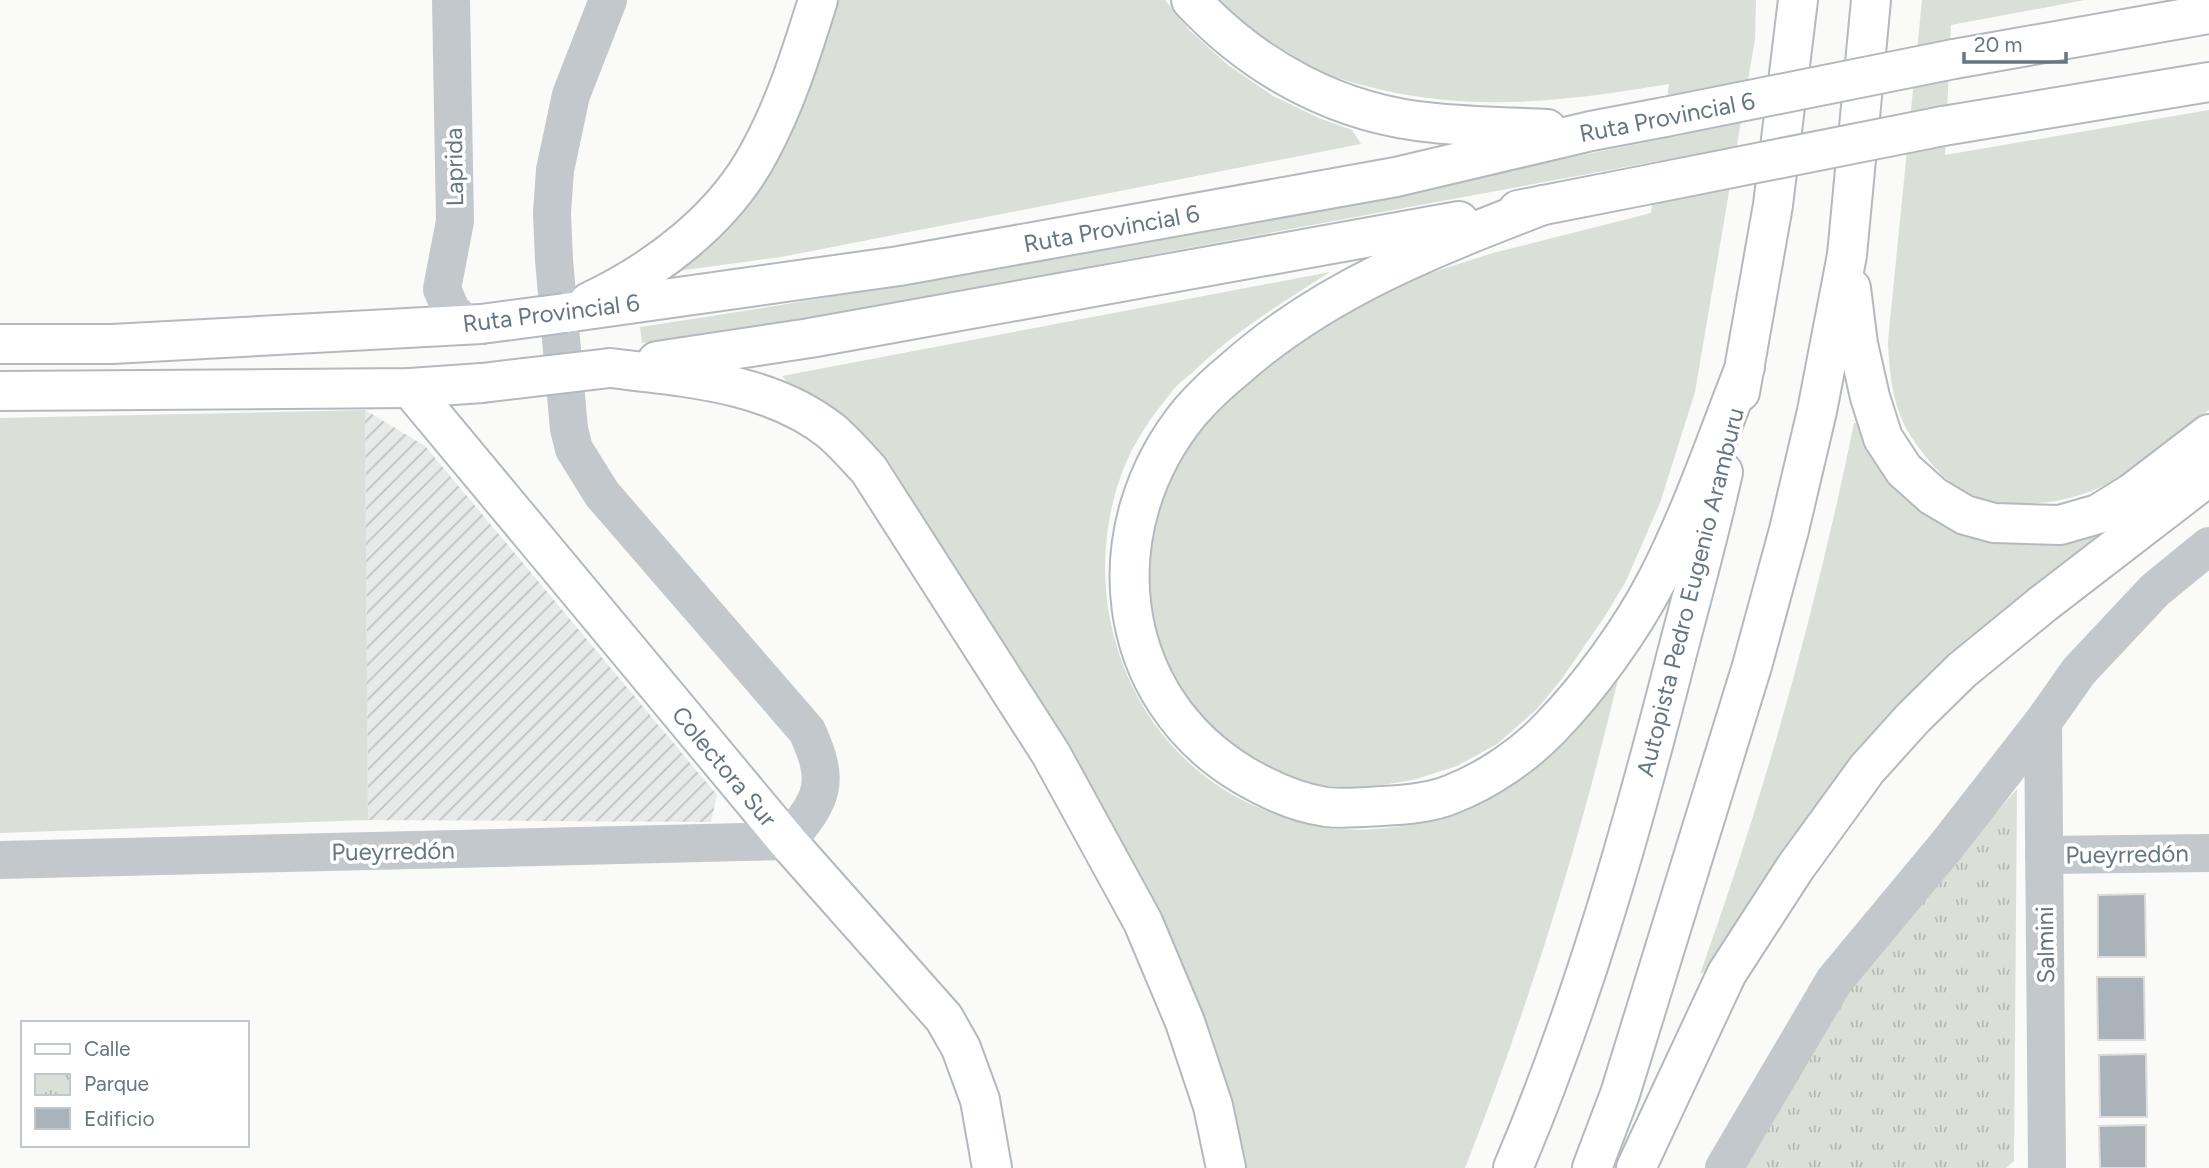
<svg xmlns="http://www.w3.org/2000/svg" width="2209" height="1168" viewBox="0 0 2209 1168" font-family="Figtree,sans-serif">
<style>
.industrial{fill:url(#industrial-furrows)}
.grass{fill:#dadfd7}
.park{fill:url(#park-tufts)}
.building{fill:#aab3b9;stroke:#dcdcda;stroke-width:2}
.lines{fill:none;stroke-linecap:round;stroke-linejoin:round}
.secondary-casing{stroke:#b3babf;stroke-width:42}
.highway-casing{stroke:#b4b9bd;stroke-width:42}
.street{stroke:#c3c8cc;stroke-width:38}
.secondary{stroke:#fff;stroke-width:38}
.highway{stroke:#fff;stroke-width:38}
.highway-bridge-casing{stroke:#b4b9bd;stroke-width:42;stroke-linecap:butt}
.highway-bridge{stroke:#fff;stroke-width:38}
.labels{text-anchor:middle;dominant-baseline:central;stroke-width:7;stroke-linejoin:round;paint-order:stroke}
.street-label{font-size:24px;fill:#657683;stroke:#fff}
</style>
<defs>
<pattern id="industrial-furrows" width="10" height="10" patternUnits="userSpaceOnUse" patternTransform="scale(1.75)"><rect width="10" height="10" fill="#e8e9e9"/><path d="M-1 1l2-2M0 10L10 0M9 11l2-2" fill="none" stroke="#c0c1c2"/></pattern>
<pattern id="park-tufts" width="24" height="20" patternUnits="userSpaceOnUse" patternTransform="scale(1.75)"><rect width="24" height="20" fill="#dadfd7"/><path d="M3 7l-1-3M5 7V3M7 7l1-3M15 17l-1-3M17 17v-4M19 17l1-3" fill="none" stroke="#b4b9b4"/></pattern>
</defs>
<rect width="100%" height="100%" fill="#fafaf8"/>
<polygon class="industrial" points="365,410 425,446 717,795 711,822 368,820"/>
<g class="grass">
<polygon points="833,0 1165,0 1190,31 1228,65 1273,96 1319,118 1352,130 1361,144 781,257 670,272"/>
<path d="M1220,0H1756L1755,39L1695,392L1660,503L1626,581L1605,616L1561,680L1537,709L1497,744L1457,766L1413,780L1364,788L1320,786L1286,775L1246,755L1214,730L1184,696L1163,659L1149,616L1144,575L1158,491L1215,405L1308,332L1414,278L1493,253L1651,213L1658,161L805,319L642,343L640,327C982,276 1322,207 1662,139L1669,84C1560,102 1467,114 1358,84C1331,76 1304,68 1280,52C1258,37 1238,19 1220,0Z"/>
<path d="M1922,0H2085L1951,25L1945,155L2209,110V410C2177,435 2145,465 2109,483C2071,503 2010,513 1969,494C1951,486 1937,471 1925,456C1916,444 1905,429 1900,415C1891,390 1889,367 1888,341Z"/>
<path d="M1330,272C1283,302 1234,332 1194,371C1186,378 1176,385 1170,394C1152,416 1133,443 1123,470C1074,598 1128,750 1255,806C1297,824 1338,834 1385,828C1415,825 1456,819 1481,801C1496,791 1509,775 1522,763C1555,733 1588,702 1620,671C1580,841 1529,1006 1465,1168H1239L1209,1055L844,417L817,397L788,383L782,376Z"/>
<polygon points="365,410 368,820 0,833 0,418"/>
<path d="M1854,423H1864L1911,500L2131,511L2035,589L1718,964L1700,974C1765,794 1816,609 1854,423Z"/>
</g>
<polygon class="park" points="2017,789 2014,1161 2006,1168 1736,1168 1842,987"/>
<g class="building">
<polygon points="2145,894 2146,957 2098,957 2098,895"/>
<polygon points="2097,977 2144,977 2145,1040 2098,1040"/>
<polygon points="2146,1054 2147,1117 2100,1117 2099,1055"/>
<polygon points="2146,1125 2146,1168 2100,1168 2099,1126"/>
</g>
<g class="lines">
<g class="secondary-casing">
<g id="secondary">
<path id="s1" d="M410,388L787,841L944,1018L961,1048L980,1100L992,1168"/>
</g>
</g>
<g class="highway-casing">
<g id="highway">
<path d="M1191,0C1255,69 1340,115 1435,123C1472,127 1510,127 1547,129"/>
<polyline points="1954,59 2209,14"/>
<polyline points="1943,126 2209,82"/>
<path d="M1543,205C1434,247 1325,289 1236,368C1220,381 1204,396 1190,412C1095,528 1111,697 1245,776C1269,790 1298,803 1326,807C1344,809 1364,807 1382,806C1405,805 1431,803 1452,794C1488,780 1524,755 1550,728C1590,687 1631,630 1657,580C1692,512 1717,438 1745,367"/>
<polyline points="1518,210 1656,183"/>
<polyline points="1851,288 1858,344 1870,397 1883,438 1904,470 1933,496 1965,515 1994,523 2060,525 2098,514 2132,493 2209,434"/>
<path d="M589,302C657,270 725,218 760,151C786,103 802,51 818,0"/>
<path id="s2" d="M565,313L899,266L1396,177L1591,131L1665,117"/>
<polyline points="0,344 112,344 481,324"/>
<polyline points="657,361 810,338 1459,221"/>
<path d="M610,368C685,377 769,382 831,431C845,443 857,457 869,470L1051,754L1143,922L1185,1022L1213,1106L1226,1168"/>
<polyline points="0,391 410,388 482,383"/>
<polyline points="1740,392 1773,205 1798,0"/>
<path d="M1513,1168C1581,1008 1629,840 1672,673C1689,606 1708,540 1723,472"/>
<polyline points="1592,1168 1620,1094 1752,666 1789,530 1817,411 1847,255 1871,0"/>
<polyline points="1636,1168 1727,973 1795,868 1867,769 1913,718 1962,670 2044,603 2209,476"/>
</g>
</g>
<g class="street">
<polyline points="451,0 455,221 442,289 451,310 466,325"/>
<polyline points="2043,722 2047,1168"/>
<polyline points="2044,855 2209,853"/>
<path d="M0,860L787,841C823,799 831,783 807,731L602,494L574,449L569,429L554,260L552,213L555,170L571,95L608,0"/>
<polyline points="1724,1168 1834,981 1947,845 2043,722 2079,671 2155,590 2209,546"/>
</g>
<use href="#secondary" class="secondary"/>
<use href="#highway" class="highway"/>
<g class="highway-bridge-casing">
<g id="highway-bridge">
<polyline points="1665,117 1954,59"/>
<polyline points="1656,183 1943,126"/>
<polyline points="481,324 565,313"/>
<polyline points="482,383 610,368"/>
</g>
</g>
<use href="#highway-bridge" class="highway-bridge"/>
</g>
<g class="labels">
<g class="street-label">
<text transform="translate(1667 117) rotate(-11)">Ruta Provincial 6</text>
<text transform="translate(454 167) rotate(-91)">Laprida</text>
<text stroke="none"><textPath href="#s2" startOffset="553">Ruta Provincial 6</textPath></text>
<text transform="translate(551 313) rotate(-7)">Ruta Provincial 6</text>
<text transform="translate(1690 592) rotate(-76)">Autopista Pedro Eugenio Aramburu</text>
<text stroke="none"><textPath href="#s1" startOffset="492">Colectora Sur</textPath></text>
<text transform="translate(393 851) rotate(-1)">Pueyrredón</text>
<text transform="translate(2127 854) rotate(-1)">Pueyrredón</text>
<text transform="translate(2045 945) rotate(-91)">Salmini</text>
</g>
</g>
<rect x="21" y="1021" width="228" height="126" fill="#ffffff" stroke="#c1c8cd" stroke-width="2"/>
<rect x="35" y="1044" width="35" height="10" fill="#ffffff" stroke="#c1c8cd" stroke-width="2"/>
<text x="84" y="1056" font-size="21" fill="#657683">Calle</text>
<rect x="35" y="1074" width="35" height="21" fill="url(#park-tufts)" stroke="#c1c8cd" stroke-width="2"/>
<text x="84" y="1091" font-size="21" fill="#657683">Parque</text>
<rect x="35" y="1108" width="35" height="21" fill="#aab3b9" stroke="#c1c8cd" stroke-width="2"/>
<text x="84" y="1126" font-size="21" fill="#657683">Edificio</text>
<path d="M1964 52v10h102v-10" fill="none" stroke="#657683" stroke-width="3.5"/>
<text x="1974" y="52" font-size="21" fill="#657683" stroke="#ffffff" stroke-width="5" paint-order="stroke">20 m</text>
</svg>
